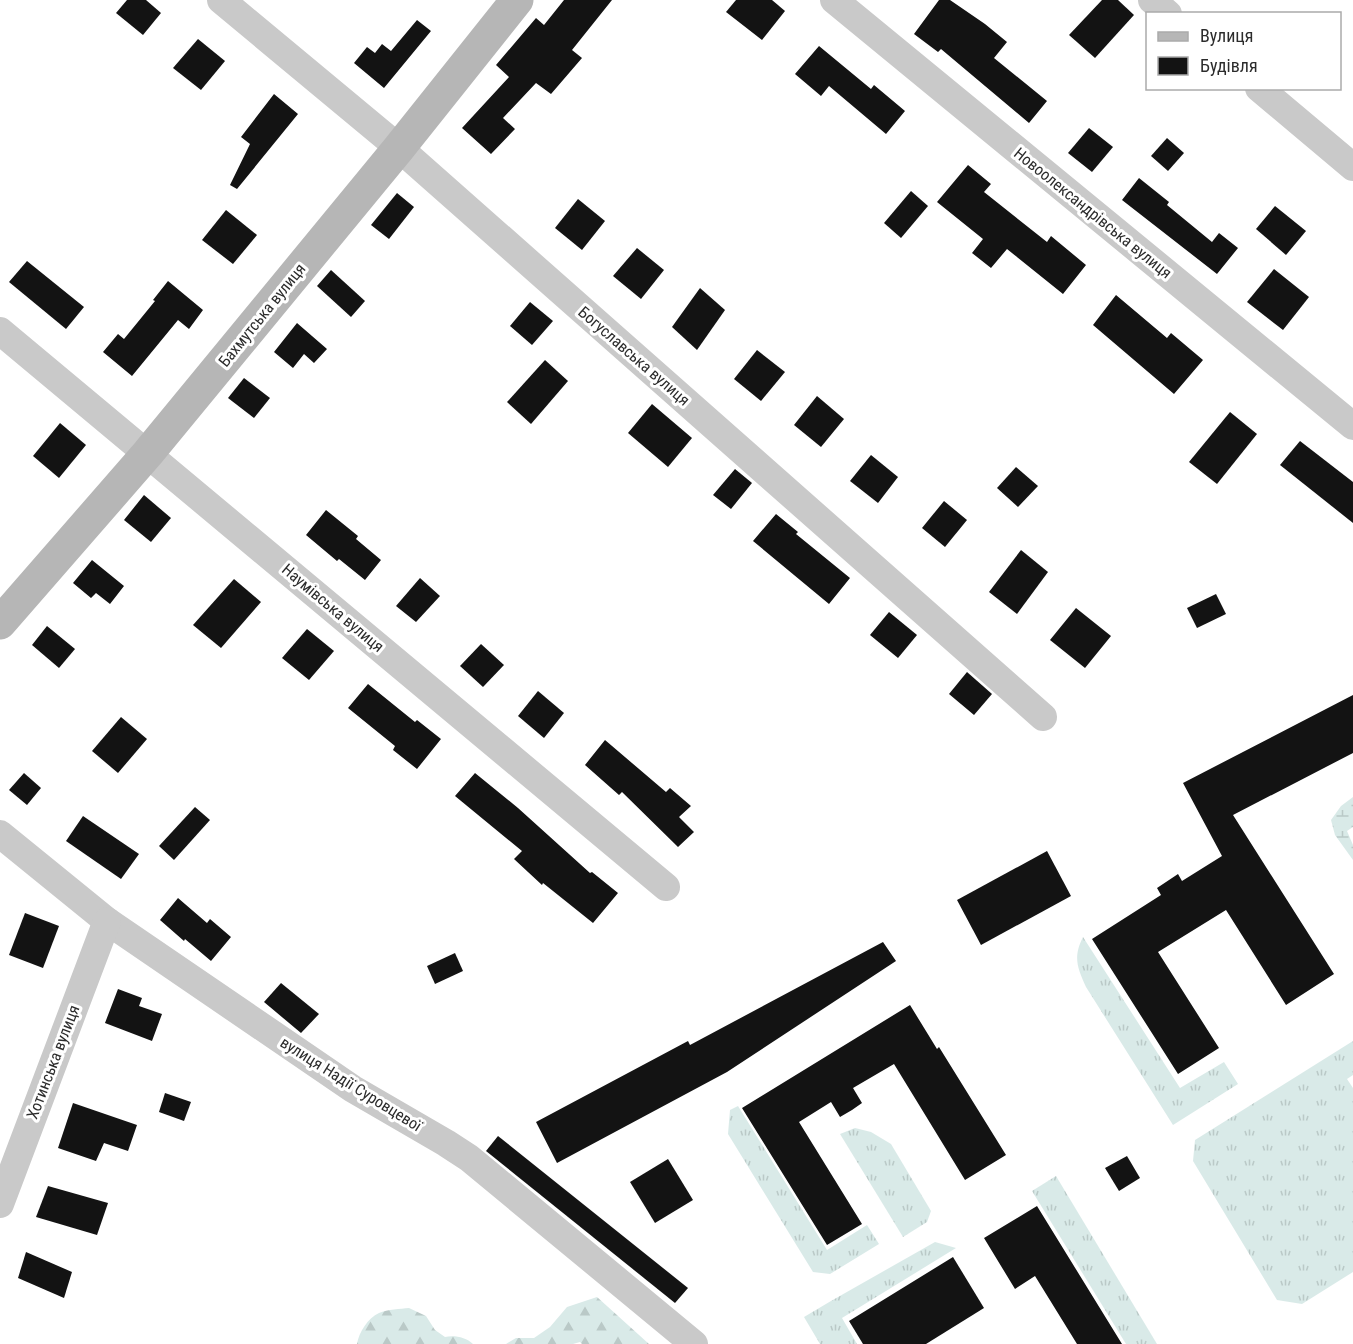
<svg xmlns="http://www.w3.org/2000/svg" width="1353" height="1344" viewBox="0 0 1353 1344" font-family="'Roboto Condensed',sans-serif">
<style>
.grass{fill:url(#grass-tufts)}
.forest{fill:url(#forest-firs)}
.wetland{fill:url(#wetland-marsh)}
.building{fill:#131313}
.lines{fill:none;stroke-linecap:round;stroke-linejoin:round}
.street{stroke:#c9c9c9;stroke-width:28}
.secondary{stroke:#b6b6b6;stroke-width:33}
.labels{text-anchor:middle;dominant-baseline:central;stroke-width:6;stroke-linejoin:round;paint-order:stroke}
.street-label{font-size:16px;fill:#2c2c2c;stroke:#fff}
</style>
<defs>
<pattern id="grass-tufts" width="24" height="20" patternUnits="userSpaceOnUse" patternTransform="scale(1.5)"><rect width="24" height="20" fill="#d9eae8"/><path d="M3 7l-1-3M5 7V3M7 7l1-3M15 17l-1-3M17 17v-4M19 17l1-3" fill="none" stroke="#bac9c7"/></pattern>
<pattern id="forest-firs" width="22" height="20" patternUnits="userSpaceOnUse" patternTransform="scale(1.5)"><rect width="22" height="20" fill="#d9eae8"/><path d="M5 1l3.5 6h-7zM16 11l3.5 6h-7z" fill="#bac9c7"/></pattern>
<pattern id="wetland-marsh" width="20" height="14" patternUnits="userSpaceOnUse" patternTransform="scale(1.5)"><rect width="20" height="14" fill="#d9eae8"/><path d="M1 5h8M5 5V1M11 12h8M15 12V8" fill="none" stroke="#bac9c7"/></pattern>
</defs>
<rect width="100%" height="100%" fill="#fff"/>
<g class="grass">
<path d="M1083,937L1180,1088L1224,1062L1238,1084L1173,1125L1086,987C1077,967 1073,957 1083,937Z"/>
<polygon points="1353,1041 1353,1075 1347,1079 1353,1088 1353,1272 1302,1304 1277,1300 1193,1161 1195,1140"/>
<polygon points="738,1106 827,1250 867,1225 879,1244 830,1274 813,1272 728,1134 730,1110"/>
<polygon points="855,1128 871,1132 891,1144 931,1211 927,1222 903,1237 840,1134"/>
<polygon points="1056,1176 1157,1344 1126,1344 1032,1191"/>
<polygon points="935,1242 956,1248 842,1318 857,1344 820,1344 804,1317 831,1301"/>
</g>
<g class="forest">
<polygon points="597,1297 649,1344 582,1344 580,1342 573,1344 506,1344 516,1338 534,1338 550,1327 567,1307"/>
<path d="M409,1308L426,1316L435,1330L445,1337C454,1335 466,1337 473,1344H357C359,1332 368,1318 379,1313C388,1309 400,1309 409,1308Z"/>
</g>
<polygon class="wetland" points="1353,797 1353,827 1347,831 1353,845 1353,860 1335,835 1331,820 1341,806"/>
<g class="building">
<polygon points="127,0 146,0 161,13 143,35 116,13"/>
<polygon points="564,0 612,0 572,50 582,58 551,94 536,83 503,118 515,129 491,154 462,128 509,77 496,65 536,18 544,25"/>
<polygon points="736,0 772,0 785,11 762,40 726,12"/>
<polygon points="939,0 950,0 985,24 1007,42 994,58 1047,101 1029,123 941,49 938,52 914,34"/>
<polygon points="1102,0 1118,0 1134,15 1095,58 1069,35"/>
<polygon points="417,20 431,31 384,88 354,63 367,47 375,53 382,44 391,51"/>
<polygon points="198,39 225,61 201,90 173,68"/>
<polygon points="819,46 871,89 874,85 905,111 886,134 829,86 821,96 795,74"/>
<polygon points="274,94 298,114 237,189 230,185 250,144 241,137"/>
<polygon points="1089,128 1113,147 1092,172 1068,153"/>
<polygon points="1167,138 1184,153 1168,171 1151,156"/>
<polygon points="968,165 991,184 984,192 1047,242 1051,236 1086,265 1063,294 1007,249 991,268 972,253 983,239 937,202"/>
<polygon points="1139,178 1169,202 1167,205 1212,242 1219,233 1238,248 1217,274 1122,200"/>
<polygon points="911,191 928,206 901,238 884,223"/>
<polygon points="397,193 414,207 389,239 371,225"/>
<polygon points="578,199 605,221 582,250 555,228"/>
<polygon points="1275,206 1306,231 1286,255 1256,229"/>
<polygon points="226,210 257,235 233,264 202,240"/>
<polygon points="637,248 664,270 641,299 613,276"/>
<polygon points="27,261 84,307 66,329 9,282"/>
<polygon points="1274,269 1309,297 1283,330 1247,302"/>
<polygon points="331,270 365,301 351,317 317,286"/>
<polygon points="168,281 203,310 189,329 178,320 132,376 103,352 118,334 124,339 155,301 153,300"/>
<polygon points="700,288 725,310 697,350 672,327"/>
<polygon points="1116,295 1167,338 1171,333 1203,360 1174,394 1093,325"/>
<polygon points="530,302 553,321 532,345 510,326"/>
<polygon points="297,323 327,349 314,363 304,354 293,368 274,352"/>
<polygon points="757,350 785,372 761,401 734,379"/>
<polygon points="545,360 568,381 531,424 507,402"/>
<polygon points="244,378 270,398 254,418 228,398"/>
<polygon points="817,396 844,419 821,447 794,425"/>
<polygon points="652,404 692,438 668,467 628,433"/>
<polygon points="1230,412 1257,434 1217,484 1189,462"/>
<polygon points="60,423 86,445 59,478 33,456"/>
<polygon points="1300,441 1353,482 1353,523 1280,465"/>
<polygon points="871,455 898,477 878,503 850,481"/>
<polygon points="1016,467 1038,486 1018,507 997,488"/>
<polygon points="735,469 752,483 731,509 713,495"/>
<polygon points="144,495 171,518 151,542 124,520"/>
<polygon points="944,501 967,520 945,547 922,528"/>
<polygon points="326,510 358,536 356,539 381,560 365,580 339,559 337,561 306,535"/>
<polygon points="776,514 798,532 796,534 850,578 829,604 753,541"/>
<polygon points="1021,550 1048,572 1017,614 989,592"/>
<polygon points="92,560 124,586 110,604 96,593 91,598 73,583"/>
<polygon points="420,578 440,596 416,622 396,606"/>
<polygon points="234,579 261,602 221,648 193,625"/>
<polygon points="1216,594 1226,614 1197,628 1187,608"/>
<polygon points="1076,608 1111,636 1085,668 1050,640"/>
<polygon points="889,612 917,635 898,658 870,635"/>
<polygon points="47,626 75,649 59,668 32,645"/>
<polygon points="307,629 334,651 309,680 282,658"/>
<polygon points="481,644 504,665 483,687 460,666"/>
<polygon points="967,672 992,694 974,715 949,694"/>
<polygon points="368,684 415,722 417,720 441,739 417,769 393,750 395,746 348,708"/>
<polygon points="538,691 564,713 544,738 518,716"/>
<polygon points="1353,695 1353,753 1233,815 1334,974 1286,1005 1226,910 1158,952 1219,1048 1178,1074 1092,939 1161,895 1157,888 1178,874 1182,881 1222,856 1183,783"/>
<polygon points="121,717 147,739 118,773 92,751"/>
<polygon points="605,740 666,792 670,788 691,806 679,817 694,832 678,847 622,792 619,795 585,765"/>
<polygon points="24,773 41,788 27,805 9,790"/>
<polygon points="475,773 518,808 590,873 592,872 618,893 593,923 543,883 542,885 514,859 522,851 455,796"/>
<polygon points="195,807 210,820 174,860 159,846"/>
<polygon points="83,816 139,854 121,879 66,841"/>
<polygon points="1047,851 1071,896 981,945 957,900"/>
<polygon points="178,898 207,923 210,919 231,937 211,961 185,939 184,941 160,920"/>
<polygon points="25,913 59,926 43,968 9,955"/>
<polygon points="883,942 896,961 727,1072 557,1163 536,1122 688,1041 690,1045"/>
<polygon points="455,953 463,971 435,984 427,966"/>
<polygon points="281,983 319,1014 301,1033 264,1002"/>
<polygon points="118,989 142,998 139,1006 162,1014 152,1041 105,1023"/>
<polygon points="910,1005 937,1049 939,1047 1006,1155 965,1180 894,1064 853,1088 862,1103 852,1110 840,1117 831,1102 799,1122 862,1224 827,1245 742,1108"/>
<polygon points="165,1093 191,1102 184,1121 159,1112"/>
<polygon points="73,1103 137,1125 128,1151 104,1143 96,1161 58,1148"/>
<polygon points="498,1136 688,1288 675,1303 486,1151"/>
<polygon points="1127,1156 1140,1178 1119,1191 1105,1168"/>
<polygon points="668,1159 693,1200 655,1223 630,1182"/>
<polygon points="48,1186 108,1203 97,1235 36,1217"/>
<polygon points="1037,1206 1122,1344 1077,1344 1035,1276 1015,1289 984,1238"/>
<polygon points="26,1252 72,1272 64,1298 18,1278"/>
<polygon points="953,1257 984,1308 926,1344 863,1344 849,1321"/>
</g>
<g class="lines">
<g class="street">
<polyline points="221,0 399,148 1043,717"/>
<polyline points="834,0 1353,426"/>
<polyline points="1152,0 1168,14"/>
<polyline points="1259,88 1353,167"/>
<polyline points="0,331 666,887"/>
<polyline points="0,834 107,921 353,1089 446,1143 469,1158 694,1344"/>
<polyline points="0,1204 107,921"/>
</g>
<polyline class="secondary" points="0,623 148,453 399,148 517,0"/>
</g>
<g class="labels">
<g class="street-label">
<text transform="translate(1093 213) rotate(39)">Новоолександрівська вулиця</text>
<text transform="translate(262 315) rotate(-51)">Бахмутська вулиця</text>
<text transform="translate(634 356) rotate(41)">Богуславська вулиця</text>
<text transform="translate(333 608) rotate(40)">Наумівська вулиця</text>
<text transform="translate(53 1062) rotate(-69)">Хотинська вулиця</text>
<text transform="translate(351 1084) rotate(32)">вулиця Надії Суровцевої</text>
</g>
</g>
<rect x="1146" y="12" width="195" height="78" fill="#ffffff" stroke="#ababab" stroke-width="1.5"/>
<rect x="1158" y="32" width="30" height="9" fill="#b6b6b6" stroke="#ababab" stroke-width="1.5"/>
<text x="1200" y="42" font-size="18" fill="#2c2c2c">Вулиця</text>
<rect x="1158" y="57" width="30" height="18" fill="#131313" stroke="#ababab" stroke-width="1.5"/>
<text x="1200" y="72" font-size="18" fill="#2c2c2c">Будівля</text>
</svg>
